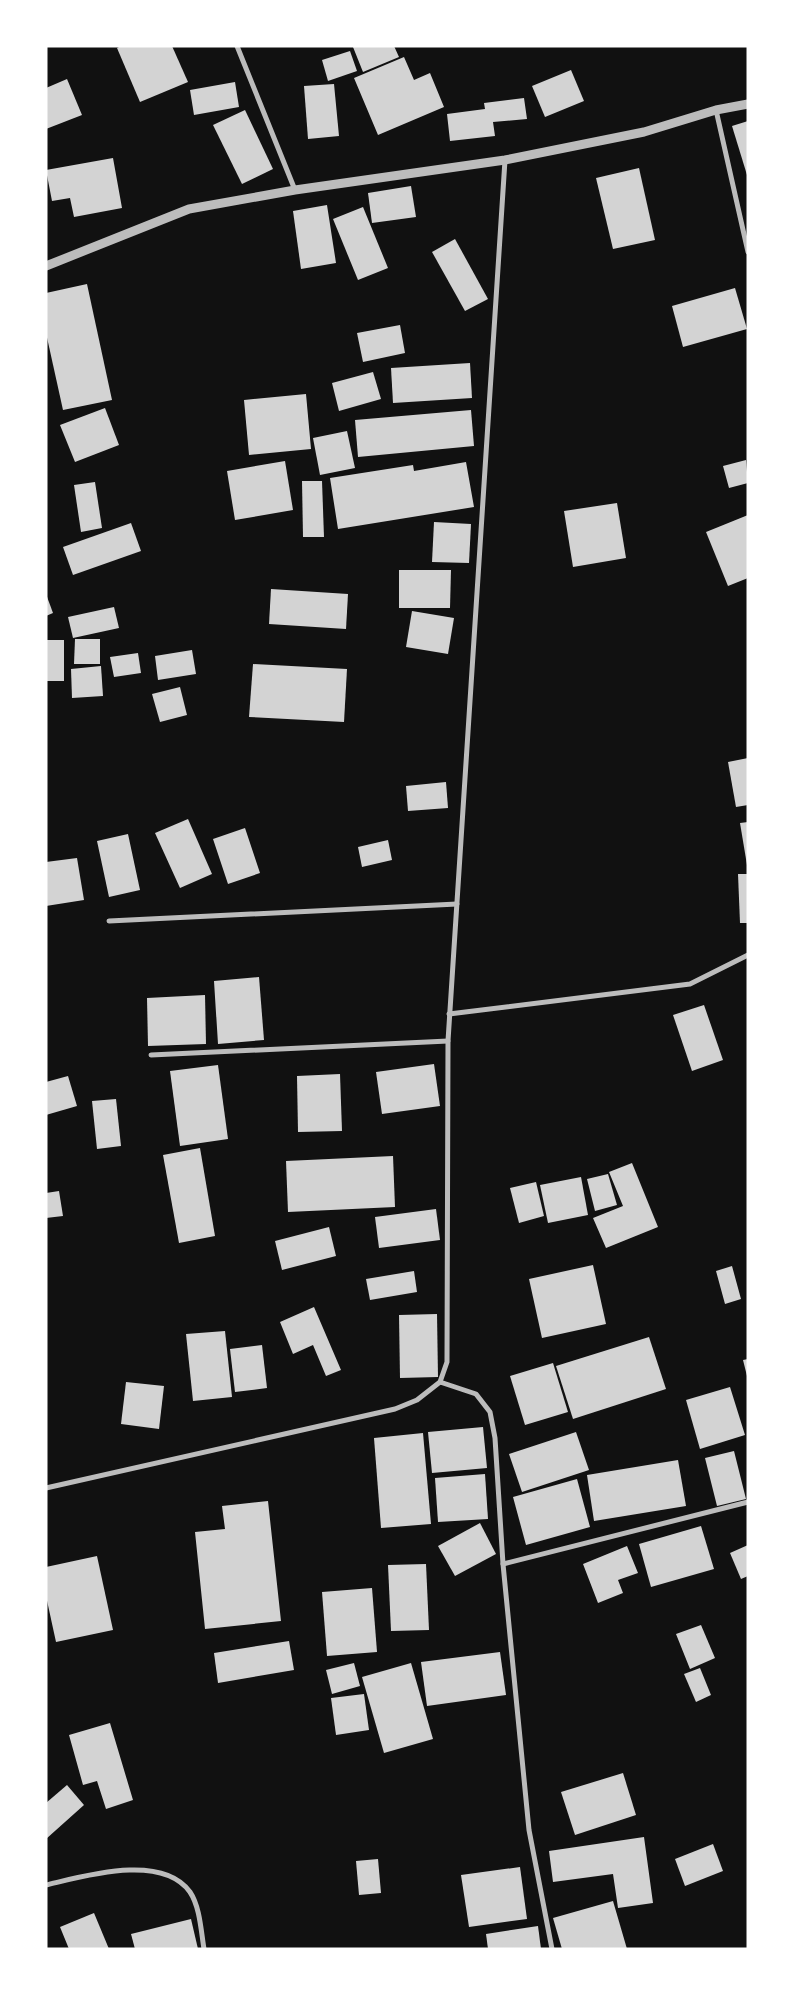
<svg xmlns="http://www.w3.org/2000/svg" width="794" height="1995" viewBox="0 0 794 1995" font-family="'Titillium Web',sans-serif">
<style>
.building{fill:#d3d3d3}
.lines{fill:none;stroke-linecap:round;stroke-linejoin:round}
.minor{stroke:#bcbcbc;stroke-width:5}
.tertiary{stroke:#bcbcbc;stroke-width:9}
</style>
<rect width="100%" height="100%" fill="#111"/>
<g class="building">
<polygon points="121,46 172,46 188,82 140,102 117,48"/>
<polygon points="355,46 394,46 399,57 363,72 353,47"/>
<polygon points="350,51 357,71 328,81 322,60"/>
<polygon points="404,57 414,80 430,73 444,107 378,135 354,78"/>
<polygon points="571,70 584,101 545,117 532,86"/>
<polygon points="67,79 82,115 46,129 46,88"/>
<polygon points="235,82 239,107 194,115 190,90"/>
<polygon points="334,84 339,136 308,139 304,86"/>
<polygon points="524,98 527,119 493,122 495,136 450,141 447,114 485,109 484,103"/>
<polygon points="245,110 273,169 242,184 213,125"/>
<polygon points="748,121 748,175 747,175 732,126"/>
<polygon points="113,158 122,208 74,217 70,198 52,201 46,170"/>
<polygon points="639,168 655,240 613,249 596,178"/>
<polygon points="411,186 416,217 372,223 368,193"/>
<polygon points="327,205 336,263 301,269 293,211"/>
<polygon points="363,207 388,268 358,280 333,219"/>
<polygon points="455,239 488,299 465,311 432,252"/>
<polygon points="87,284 112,400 63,410 46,333 46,293"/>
<polygon points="735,288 747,329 683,347 672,306"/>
<polygon points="400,325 405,353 363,362 357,333"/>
<polygon points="470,363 472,398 393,403 391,368"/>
<polygon points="373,372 381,399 339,411 332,383"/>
<polygon points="306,394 311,449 249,455 244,400"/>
<polygon points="105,408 119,445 75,462 60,425"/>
<polygon points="471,410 474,446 358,457 355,420"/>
<polygon points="347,431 355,468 320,475 313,438"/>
<polygon points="746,460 748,483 729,488 723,466"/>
<polygon points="285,461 293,510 235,520 227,471"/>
<polygon points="466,462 474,507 338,529 330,478 413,465 414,471"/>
<polygon points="302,481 322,481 324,537 303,537"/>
<polygon points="95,482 102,528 81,532 74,485"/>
<polygon points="617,503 626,558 573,567 564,511"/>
<polygon points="748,515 748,578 728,586 706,532"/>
<polygon points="434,522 471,524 469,563 432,562"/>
<polygon points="131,523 141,551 73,575 63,547"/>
<polygon points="399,570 451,570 450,608 399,608"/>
<polygon points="271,589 348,594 346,629 269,624"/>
<polygon points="46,594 53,613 46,616"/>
<polygon points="114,607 119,628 73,638 68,617"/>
<polygon points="412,611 454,618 448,654 406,647"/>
<polygon points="75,639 100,639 100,664 74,664"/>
<rect x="46" y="640" width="18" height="41"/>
<polygon points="192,650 196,674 158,680 155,656"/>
<polygon points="138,653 141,673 114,677 110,657"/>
<polygon points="253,664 347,669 344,722 249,717"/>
<polygon points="101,666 103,696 72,698 71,669"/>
<polygon points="180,687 187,715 160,722 152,694"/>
<polygon points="748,758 748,805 736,807 728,762"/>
<polygon points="446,782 448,808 408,811 406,786"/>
<polygon points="188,819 212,874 180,888 155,833"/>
<polygon points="748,822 748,865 747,865 740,823"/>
<polygon points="245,828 260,873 228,884 213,839"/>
<polygon points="128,834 140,890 109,897 97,841"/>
<polygon points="388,840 392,860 362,867 358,847"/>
<polygon points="77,858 84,900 46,906 46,862"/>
<polygon points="738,874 748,874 748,923 740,923"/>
<polygon points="259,977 264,1040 218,1044 214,981"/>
<polygon points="205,995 206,1044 148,1046 147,998"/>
<polygon points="704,1005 723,1060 692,1071 673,1015"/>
<polygon points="434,1064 440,1106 382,1114 376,1072"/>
<polygon points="218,1065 228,1139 180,1146 170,1071"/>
<polygon points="340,1074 342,1131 298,1132 297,1076"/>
<polygon points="68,1076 77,1106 46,1115 46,1082"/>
<polygon points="116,1099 121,1146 97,1149 92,1101"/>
<polygon points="200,1148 215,1236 179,1243 163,1155"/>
<polygon points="393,1156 395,1207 288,1212 286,1161"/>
<polygon points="632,1163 658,1227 606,1248 593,1218 623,1206 609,1172"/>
<polygon points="608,1174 617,1205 595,1211 587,1179"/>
<polygon points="581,1177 588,1215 548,1223 540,1185"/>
<polygon points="536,1182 544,1216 519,1223 510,1188"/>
<polygon points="59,1191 63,1216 46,1218 46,1193"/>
<polygon points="436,1209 440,1240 379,1248 375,1217"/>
<polygon points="329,1227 336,1256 282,1270 275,1241"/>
<polygon points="593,1265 606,1324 542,1338 529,1279"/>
<polygon points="732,1266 741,1299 725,1304 716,1271"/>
<polygon points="414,1271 417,1292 370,1300 366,1279"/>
<polygon points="314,1307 341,1370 326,1376 313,1345 293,1354 280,1322"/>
<polygon points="437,1314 438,1377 400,1378 399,1315"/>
<polygon points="225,1331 232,1397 193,1401 186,1334"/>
<polygon points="649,1337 666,1389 573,1419 556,1366"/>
<polygon points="262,1345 267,1388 235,1392 230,1349"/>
<polygon points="748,1359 748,1376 747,1376 743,1360"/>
<polygon points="553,1363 568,1412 525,1425 510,1376"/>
<polygon points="126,1382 164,1386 159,1429 121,1424"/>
<polygon points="730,1387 745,1435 700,1449 686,1400"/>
<polygon points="483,1427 487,1468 432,1473 428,1432"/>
<polygon points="576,1432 589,1470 522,1492 509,1454"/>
<polygon points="423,1433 431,1524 381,1528 374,1438"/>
<polygon points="734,1451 746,1499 717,1506 705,1458"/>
<polygon points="678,1460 686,1506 594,1521 587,1475"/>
<polygon points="485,1474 488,1519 438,1522 435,1478"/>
<polygon points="577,1479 590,1527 526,1545 513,1497"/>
<polygon points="268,1501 281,1621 205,1629 195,1532 225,1529 222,1506"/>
<polygon points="480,1523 496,1554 455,1576 438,1546"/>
<polygon points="701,1526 714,1569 651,1587 639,1544"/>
<polygon points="748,1545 748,1576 741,1579 730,1553"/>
<polygon points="627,1546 638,1573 618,1580 623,1593 598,1603 583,1564"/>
<polygon points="97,1556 113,1630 56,1642 46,1596 46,1567"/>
<polygon points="426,1564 429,1630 391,1631 388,1565"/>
<polygon points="372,1588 377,1652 327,1656 322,1592"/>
<polygon points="701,1625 715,1658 690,1669 676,1634"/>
<polygon points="289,1641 294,1670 218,1683 214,1653"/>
<polygon points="500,1652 506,1695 427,1706 421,1662"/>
<polygon points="354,1663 360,1686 332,1694 326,1670"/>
<polygon points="411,1663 433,1739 384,1753 362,1677"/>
<polygon points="700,1668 711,1695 696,1702 684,1674"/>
<polygon points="364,1694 369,1730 336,1735 331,1698"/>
<polygon points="110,1723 133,1800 106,1809 97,1781 83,1785 69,1735"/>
<polygon points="623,1773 636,1815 575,1835 561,1792"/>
<polygon points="67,1785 84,1805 46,1839 46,1803"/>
<polygon points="644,1837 653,1903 618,1908 613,1874 553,1882 549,1851"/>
<polygon points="713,1844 723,1871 685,1886 675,1859"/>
<polygon points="378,1859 381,1893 359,1895 356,1861"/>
<polygon points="520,1867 527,1919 469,1927 461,1875"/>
<polygon points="613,1901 627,1949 562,1949 553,1918"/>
<polygon points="94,1913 109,1949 69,1949 60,1927"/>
<polygon points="191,1919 198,1949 135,1949 131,1934"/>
<polygon points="538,1926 541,1949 488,1949 486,1934"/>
</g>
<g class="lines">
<g class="minor">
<polyline points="237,46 295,190"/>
<polyline points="716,110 748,252"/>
<polyline points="109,921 457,904"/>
<polyline points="449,1014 690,984 748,955"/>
<polyline points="151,1055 448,1041"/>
<polyline points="440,1382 476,1394 490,1412 495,1438 503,1564 529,1830 552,1949"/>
<polyline points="46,1488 395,1409 417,1400 440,1382 447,1362 448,1041 505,160"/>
<polyline points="503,1564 748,1502"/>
<path d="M46,1885C85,1876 162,1853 190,1892C200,1907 201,1931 204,1949"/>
</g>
<polyline class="tertiary" points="46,266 189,209 295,190 505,160 644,132 716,110 748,104"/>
</g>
<rect width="794" height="1995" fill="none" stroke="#ffffff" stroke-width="95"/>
</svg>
